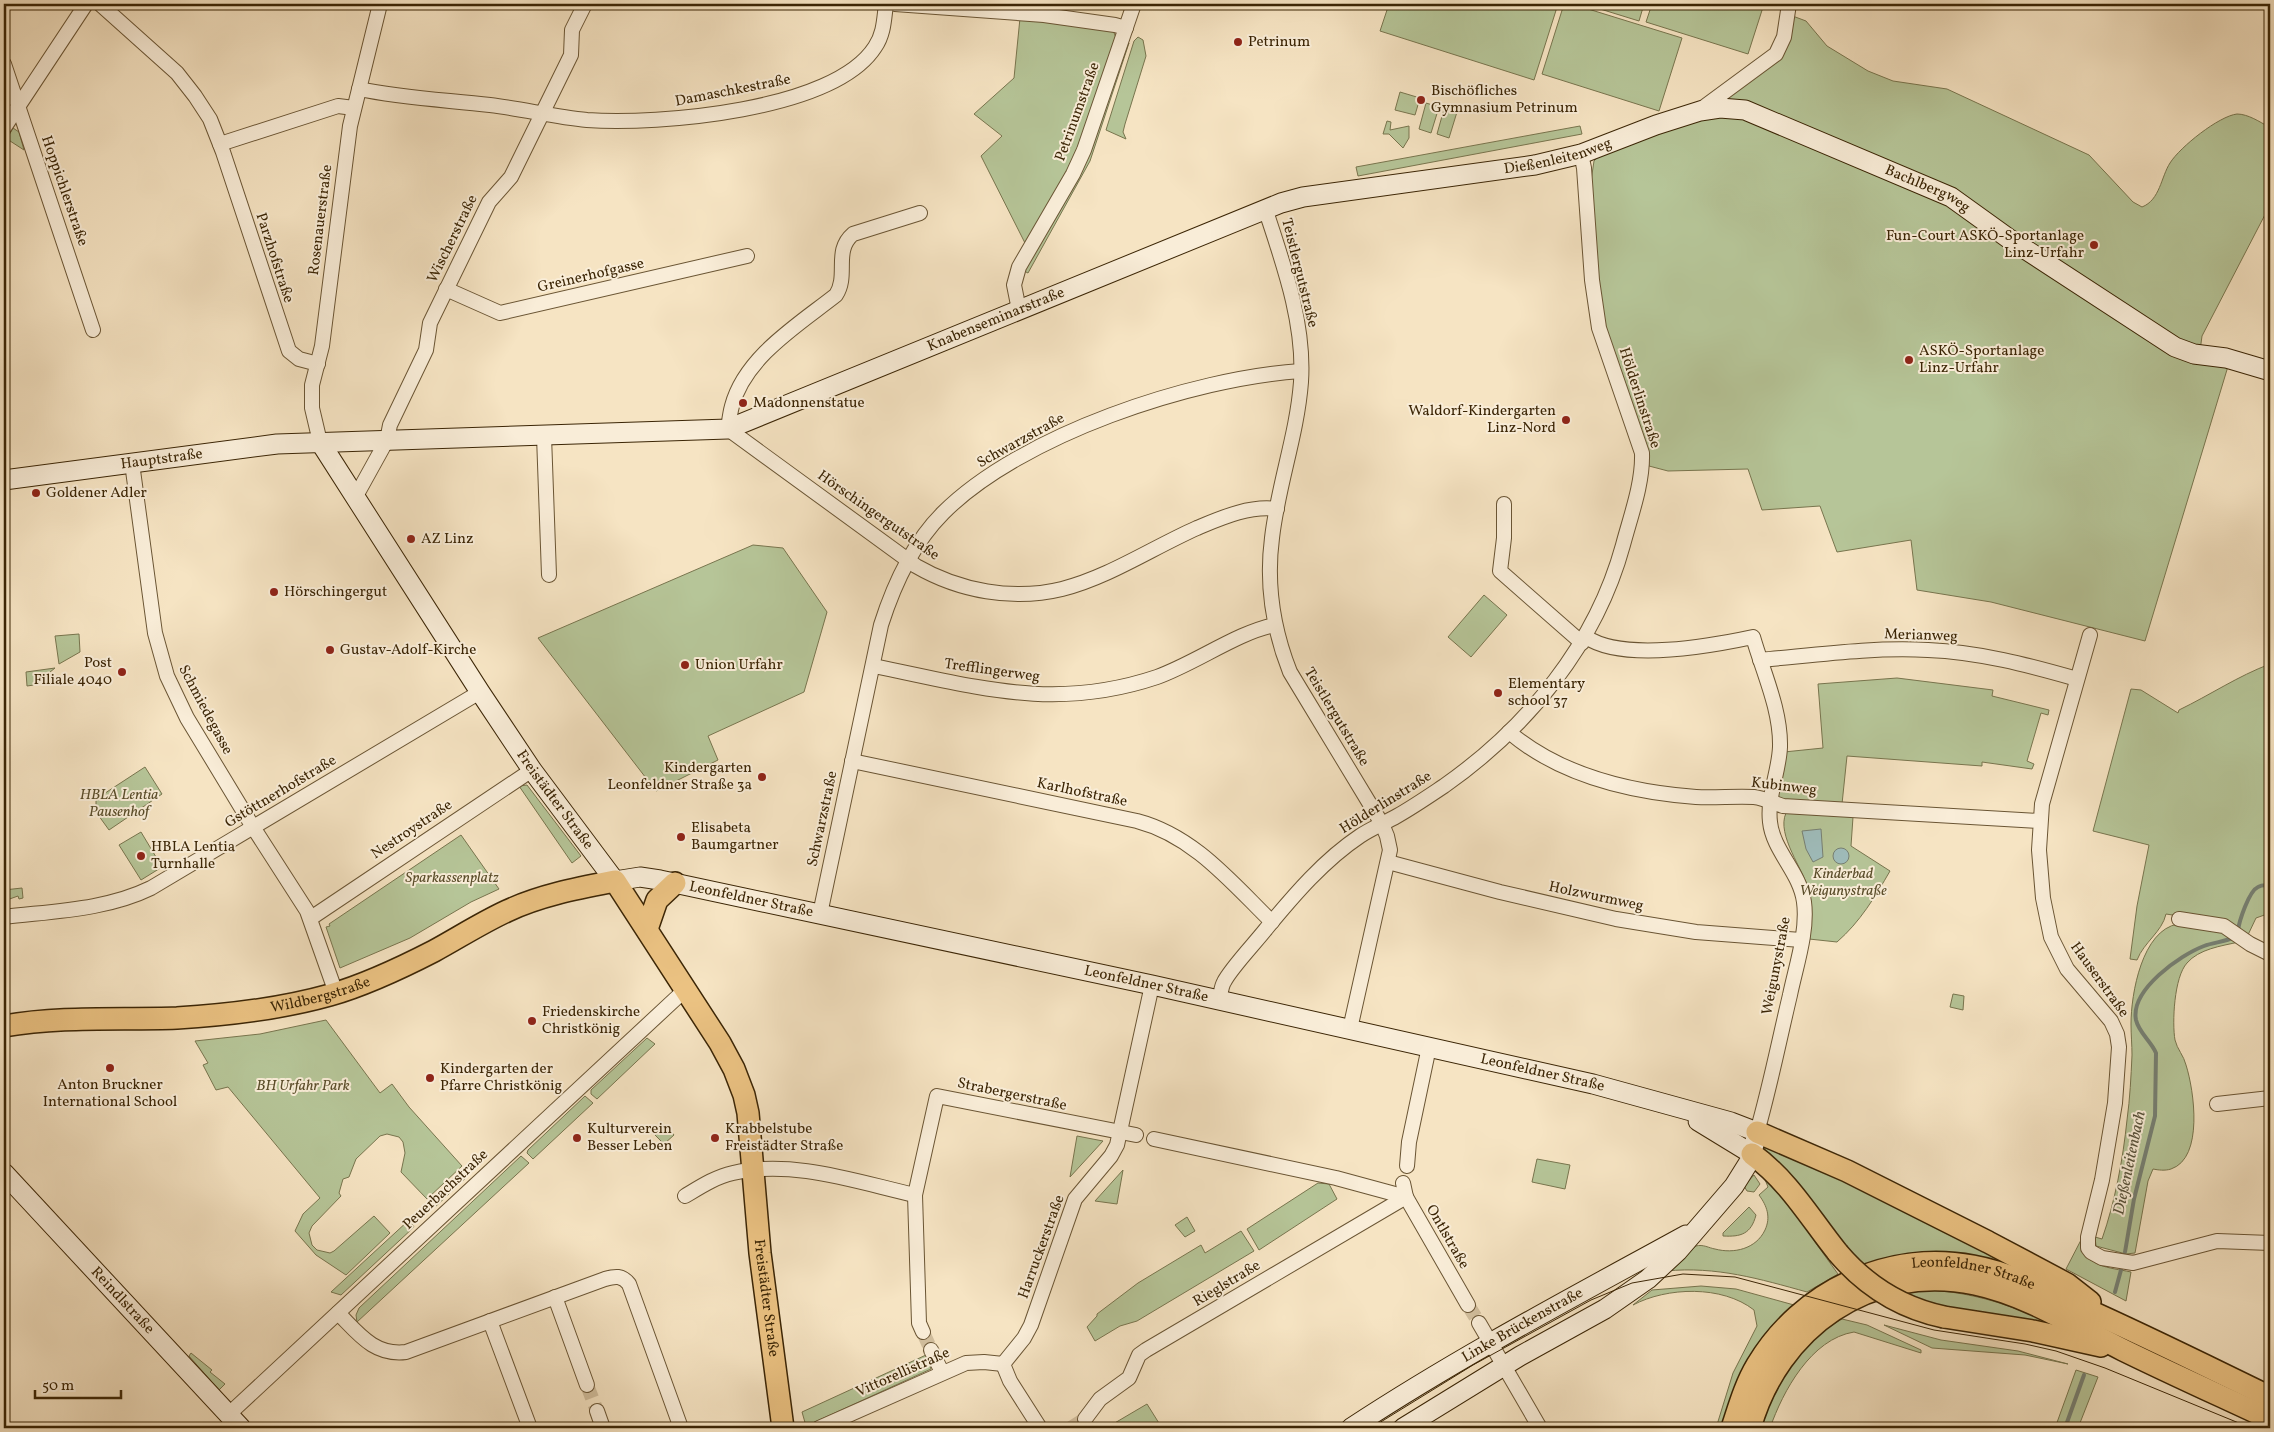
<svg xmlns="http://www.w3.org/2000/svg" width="2274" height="1432" viewBox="0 0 2274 1432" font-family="Vollkorn,serif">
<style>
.green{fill:#b6c598;stroke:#78754e}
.water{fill:#9fbdbc;stroke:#778073}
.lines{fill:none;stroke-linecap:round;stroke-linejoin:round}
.stream{stroke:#778073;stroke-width:4}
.street-tunnel{stroke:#d1be9d;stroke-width:14;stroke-dasharray:14 7;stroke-linecap:butt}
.street-casing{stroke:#6a5534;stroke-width:16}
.secondary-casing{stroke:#3b2505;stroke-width:21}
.primary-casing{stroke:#3b2505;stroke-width:24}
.street{stroke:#f9edd8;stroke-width:14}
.secondary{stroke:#f9edd8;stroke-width:19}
.primary{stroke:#ebc282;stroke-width:21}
.tram{stroke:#3b2505;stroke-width:1}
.primary-bridge-casing{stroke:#3b2505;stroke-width:24;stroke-linecap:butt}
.primary-bridge{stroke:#ebc282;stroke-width:21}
.poi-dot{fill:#8f2418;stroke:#f9edd8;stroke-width:2}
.labels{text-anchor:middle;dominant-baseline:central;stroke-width:4;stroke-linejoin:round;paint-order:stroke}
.poi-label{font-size:15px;fill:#3b2505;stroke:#f9edd8;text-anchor:start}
.street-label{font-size:15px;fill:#3b2505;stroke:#f9edd8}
.park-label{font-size:15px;font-style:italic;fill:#5a4d2a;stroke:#f9edd8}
.water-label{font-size:16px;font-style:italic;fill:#59533c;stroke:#f9edd8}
</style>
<rect width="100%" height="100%" fill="#f6e4c3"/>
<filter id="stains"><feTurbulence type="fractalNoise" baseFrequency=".004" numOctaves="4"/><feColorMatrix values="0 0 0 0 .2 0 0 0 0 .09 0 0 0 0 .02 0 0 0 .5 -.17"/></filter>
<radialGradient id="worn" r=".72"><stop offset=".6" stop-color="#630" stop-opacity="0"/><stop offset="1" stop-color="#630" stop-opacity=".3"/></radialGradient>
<g class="green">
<polygon points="1389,4 1558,4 1534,80 1380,31"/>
<polygon points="1564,4 1572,4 1682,38 1659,111 1542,74"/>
<polygon points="1584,4 1644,4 1639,21"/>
<polygon points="1652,4 1764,4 1748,54 1646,22"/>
<path d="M1790,15L1806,21L1827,46L1868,71L1893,81L1947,89L2089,155L2133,202L2142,207C2160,200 2161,177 2170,163C2180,147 2219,116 2237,114C2248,114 2260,122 2269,127L2270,205L2202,336L2200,351L2229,363L2145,641L1991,602L1917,590L1911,540L1837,552L1820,506L1762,510L1748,469L1668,471L1649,466L1648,454L1621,377L1601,313L1591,181L1594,161L1599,156L1720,102L1762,69Z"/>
<polygon points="1020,18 1113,30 1116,38 1072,166 1026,245 981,156 1002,136 974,114 1014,78"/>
<polygon points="1138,37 1143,40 1146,56 1125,124 1123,132 1126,139 1106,130 1134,41"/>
<polygon points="1129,43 1090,161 1028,273 1024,271 1124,50"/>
<polygon points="1400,92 1420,98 1415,115 1395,110"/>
<polygon points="1426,103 1439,107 1431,133 1419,129"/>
<polygon points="1444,109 1457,112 1449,138 1437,134"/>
<polygon points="1387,121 1391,122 1390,130 1409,126 1409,138 1403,148 1389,134 1383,134"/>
<polygon points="1580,126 1582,134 1358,176 1356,167"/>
<polygon points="13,128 19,132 24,150 7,139"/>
<polygon points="753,545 783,548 827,612 804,692 708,736 718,760 656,791 538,638"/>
<polygon points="1484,595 1507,615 1471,657 1448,637"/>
<polygon points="79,634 80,652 59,664 55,636"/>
<path d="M2270,664V913L2256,918L2247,937L2218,922L2166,914C2162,932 2144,942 2137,960L2130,959L2137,906L2149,845L2093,831L2131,689L2141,690L2178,713L2179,710C2210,695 2238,676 2270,664Z"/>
<polygon points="55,668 34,685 27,686 26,672"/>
<polygon points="1897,678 1993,690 1992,696 2049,710 2048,715 2041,713 2027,761 2034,764 2032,769 1982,762 1982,766 1847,756 1842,804 1779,800 1776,790 1784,752 1823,748 1818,684"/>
<polygon points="145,767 162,794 109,830 96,812 96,799"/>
<polygon points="527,785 581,856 572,863 519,786"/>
<path d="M1786,813L1853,817L1851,846L1890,871C1875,897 1860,922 1837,942L1809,939C1811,923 1813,907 1809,891C1804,870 1776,835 1786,813Z"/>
<polygon points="141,832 162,867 141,880 119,845"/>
<polygon points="461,835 499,889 471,902 410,938 340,968 326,927 330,926 329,924"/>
<polygon points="22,888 23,898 19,899 18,896 4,901 4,890"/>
<path d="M2178,924L2216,928L2239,942C2221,946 2199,949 2187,963C2174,977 2172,1023 2175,1040C2177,1049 2184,1056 2186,1065C2194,1090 2204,1158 2171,1169C2165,1171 2158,1170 2153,1169L2148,1181L2135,1253L2126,1254L2096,1246L2095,1237L2102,1239C2115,1202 2123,1159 2127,1120C2130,1098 2131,1077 2132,1055C2132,1045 2131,1035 2131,1024C2131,994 2142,930 2178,924Z"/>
<polygon points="1953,994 1964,996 1963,1010 1950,1007"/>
<polygon points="326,1020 380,1093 392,1084 409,1107 462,1166 427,1199 401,1172 405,1153 403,1142 399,1137 387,1134 380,1136 356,1159 349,1177 343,1179 339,1193 341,1196 312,1226 309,1233 312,1245 317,1250 330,1253 334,1251 374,1216 390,1233 346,1275 316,1255 295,1231 303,1214 320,1198 228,1087 216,1090 203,1065 208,1063 195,1041 260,1034"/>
<polygon points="647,1038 655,1044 597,1099 591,1094 591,1090"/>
<polygon points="585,1096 593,1103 533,1159 527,1153 528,1150"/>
<polygon points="666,1125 674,1135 664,1144 655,1135"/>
<polygon points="1077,1136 1103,1141 1070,1177"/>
<polygon points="1767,1144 1848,1180 2063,1288 1951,1253 1921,1253 1890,1257 1860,1266 1763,1152"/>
<polygon points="521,1156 529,1163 357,1322 356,1315 359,1308"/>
<polygon points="1537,1159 1570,1165 1565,1189 1532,1182"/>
<polygon points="462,1170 468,1176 434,1208 429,1202"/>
<polygon points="1123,1170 1117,1204 1095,1201"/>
<polygon points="1754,1175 1760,1184 1754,1192 1747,1191 1744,1186"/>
<path d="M1764,1177L1798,1212L1815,1242L1838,1274L1807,1292C1760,1279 1716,1266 1666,1271C1675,1264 1686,1250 1696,1246C1703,1244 1709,1248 1715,1249C1734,1254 1756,1249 1765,1230C1771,1217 1767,1206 1759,1195L1768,1187Z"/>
<polygon points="1318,1183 1329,1184 1337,1199 1259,1250 1247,1229"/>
<path d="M1749,1207L1756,1215C1751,1234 1741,1237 1723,1236V1233Z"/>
<polygon points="1187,1217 1195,1231 1185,1237 1175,1225"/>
<polygon points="409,1220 414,1227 341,1295 331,1292"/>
<polygon points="1241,1231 1254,1251 1137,1321 1120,1326 1095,1341 1087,1327 1097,1316 1097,1314 1138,1283 1201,1245 1205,1253"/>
<path d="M2081,1240C2086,1268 2108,1267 2131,1272L2126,1301L2066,1269Z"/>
<path d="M1701,1286L1736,1289L1794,1305C1752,1341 1739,1378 1724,1428H1716L1733,1373L1757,1326L1754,1310C1722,1285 1667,1287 1633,1305L1652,1290Z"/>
<path d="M1929,1290C1981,1293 2022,1309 2069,1332L1953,1311L1902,1294Z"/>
<path d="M1842,1319L1867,1325L1921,1350V1353L1854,1332C1811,1339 1783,1391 1770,1428H1760C1775,1386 1801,1341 1842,1319Z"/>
<polygon points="1884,1325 1941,1340 2018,1351 2068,1364 2025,1355 1932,1348"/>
<polygon points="191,1353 212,1370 210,1372 225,1384 219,1390 189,1356"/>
<polygon points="926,1355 931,1369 806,1426 802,1412"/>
<polygon points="2076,1370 2098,1377 2078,1428 2055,1428"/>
<polygon points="1147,1404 1162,1428 1113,1428 1113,1424"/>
</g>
<g class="water">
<polygon points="1821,829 1823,857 1813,862 1806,849 1802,831"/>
<circle cx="1841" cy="856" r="8"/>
</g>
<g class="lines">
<g class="stream">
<path d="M2238,931C2239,921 2249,891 2258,887C2262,885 2266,885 2270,886"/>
<path d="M2125,1252L2134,1199L2155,1116L2156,1053C2151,1041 2139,1033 2136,1020C2130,990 2180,955 2204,946C2214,942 2226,942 2234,937"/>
<polyline points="2115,1292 2121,1270"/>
<polyline points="2065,1428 2084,1375"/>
</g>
<g class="street-tunnel">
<polyline points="1468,1305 1479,1323"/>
<polyline points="923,1332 931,1350"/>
<polyline points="587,1385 597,1411"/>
<polyline points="1071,1428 1085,1419"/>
</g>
<g class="street-casing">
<g id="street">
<polyline points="100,4 177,73 195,96 210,119 223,152 289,351 299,359 318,364"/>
<polyline points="895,4 1044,15 1115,25 1126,28"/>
<polyline points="4,64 93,330"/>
<path d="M359,89C402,98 447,100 490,105C523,109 555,117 587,120C658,125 834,111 875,47C884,34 884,19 886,4"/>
<polyline points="1700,110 1776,54 1784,37 1789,4"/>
<polyline points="4,128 86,4"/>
<polyline points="220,144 338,106 354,108"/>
<path d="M1265,208C1283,263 1305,323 1301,382C1297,435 1278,485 1272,538C1266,584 1273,629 1290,672L1382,824L1387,836L1390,850L1350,1029"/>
<path d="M920,213L853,234C833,251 849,275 836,295C798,325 745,357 732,406C730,413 729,422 728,429L916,566C959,591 1013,601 1062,589C1109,577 1152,548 1197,528C1221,518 1250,505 1277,509"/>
<polyline points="446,289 500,313 747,256"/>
<polyline points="1019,310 1014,285 1019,267 1073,174 1084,150 1134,4"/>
<polyline points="544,436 549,575"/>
<polyline points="320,442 312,408 312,385 322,346 350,126 380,4"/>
<polyline points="132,463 155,633 167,676 187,718 253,827 307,911 336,993"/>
<polyline points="356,496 387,440 390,425 426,350 430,323 489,202 511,177 571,55 572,30 585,4"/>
<polyline points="1504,504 1504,538 1500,571 1582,643"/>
<polyline points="2090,635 2042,804 2039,850 2043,898 2051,937 2067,969 2111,1021 2117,1034 2119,1047 2115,1103 2102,1180 2088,1237 2088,1248 2091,1252 2102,1258 2133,1263 2217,1241 2270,1243"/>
<path d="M1586,637C1623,662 1711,646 1753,637C1763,672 1781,710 1780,747C1779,772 1767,797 1770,822C1773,851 1800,872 1804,902C1808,931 1796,966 1790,995C1779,1041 1770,1087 1757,1132"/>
<path d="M1760,660C1816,655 1871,647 1928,650C1979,652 2028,665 2077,679"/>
<path d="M873,666C975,686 1053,712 1157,677C1196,663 1238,632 1275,625"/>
<path d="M1509,732C1561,776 1629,792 1696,797C1715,798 1735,796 1754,797C1763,798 1774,803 1783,806L2040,821"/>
<path d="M852,761L1137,821C1194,836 1231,882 1272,922"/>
<polyline points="1388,862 1500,892 1616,919 1696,932 1801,940"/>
<path d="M820,914L881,625C894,584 912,544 943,513C1021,435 1192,378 1301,371"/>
<path d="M4,917C53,911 106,910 151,888L480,692"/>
<polyline points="311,918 532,770"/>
<polyline points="2179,919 2224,926 2250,944 2270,954"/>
<path d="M1219,1000C1221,994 1221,987 1224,982C1231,968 1256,942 1266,929C1294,895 1324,860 1360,836C1372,828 1385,823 1397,816C1413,807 1429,796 1444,786C1528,727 1596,644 1623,545C1631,515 1643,483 1642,453L1599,328L1592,280L1584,168L1581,154"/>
<polyline points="2217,1104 2270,1098"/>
<polyline points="1154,1139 1336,1178 1406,1197"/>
<polyline points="1407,1166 1409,1142 1429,1047"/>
<polyline points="1403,1183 1406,1197 1468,1305"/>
<polyline points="915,1195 919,1323 923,1332"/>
<path d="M685,1196C700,1187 715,1177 733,1173C792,1159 857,1182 915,1195L937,1096L1136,1135"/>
<polyline points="555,1297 587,1385"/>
<path d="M338,1313C358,1333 374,1356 406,1352L605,1279C615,1276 622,1275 629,1284L681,1428"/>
<polyline points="490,1321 530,1428"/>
<polyline points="1479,1323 1540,1428"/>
<polyline points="931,1350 942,1372"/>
<polyline points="597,1411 603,1428"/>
<polyline points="228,1415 686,989"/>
<polyline points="1085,1419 1100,1399 1129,1378 1139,1355 1146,1350 1406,1197"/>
<polyline points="819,1428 966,1363 984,1362 1003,1364"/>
<polyline points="1040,1428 1010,1381 1003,1364 1024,1338 1031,1325 1075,1199 1111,1156 1117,1145 1152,985"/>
</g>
</g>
<g class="secondary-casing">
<g id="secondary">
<path id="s1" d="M320,442L480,692L532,770L615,881L640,877L660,880L1152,985L1593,1084L1731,1122L1757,1132"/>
<path id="s2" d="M4,480L277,444L728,429L1281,203L1303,197L1535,165L1581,154L1656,125L1700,111L1720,108L1745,110L1951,197L2008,238L2175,347L2194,354L2226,358L2270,371"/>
<polyline points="1698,1121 1752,1154"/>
<path id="s3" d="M4,1173L241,1428"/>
<path id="s4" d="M1351,1428C1459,1357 1573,1297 1686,1235"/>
<polyline points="1403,1428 1520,1356 1605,1309 1648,1279 1678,1251 1734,1186 1749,1162 1755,1141"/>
</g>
</g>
<g class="primary-casing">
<g id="primary">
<polyline points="647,929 657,900 675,883"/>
<path id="s5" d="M4,1026C62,1016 118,1020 177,1018C228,1015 280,1009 330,995C365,985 401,968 434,951C458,938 481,923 507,911C541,895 579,888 615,881L720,1043L734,1069L744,1095L748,1113L760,1253L783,1428"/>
<polyline points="1757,1132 1847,1171 1988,1242 2067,1284 2090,1302"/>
<path d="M1752,1154C1790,1182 1809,1217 1838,1253"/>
<polyline points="1944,1317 2033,1331 2101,1346"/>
<path id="s6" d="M1732,1428C1739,1407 1745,1385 1757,1365C1801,1291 1888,1250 1973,1266C2011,1273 2048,1292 2083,1308C2146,1336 2208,1367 2270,1397"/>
<path d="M1750,1428C1778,1328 1870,1262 1975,1284C2027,1295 2075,1326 2123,1350C2172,1374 2221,1396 2270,1419"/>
</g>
</g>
<use href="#street" class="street"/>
<use href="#secondary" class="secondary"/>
<use href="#primary" class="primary"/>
<polyline class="tram" points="1371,1428 1473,1365 1591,1300 1632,1283 1683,1274 1735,1277 1934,1330 2025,1344 2056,1351 2105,1368 2251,1428"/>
<g class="primary-bridge-casing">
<path id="primary-bridge" d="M1838,1253C1867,1287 1901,1308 1944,1317"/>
</g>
<use href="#primary-bridge" class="primary-bridge"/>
</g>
<g class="poi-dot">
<circle cx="1238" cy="42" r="5"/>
<circle cx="1421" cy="100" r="5"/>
<circle cx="2094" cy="245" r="5"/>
<circle cx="1909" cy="360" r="5"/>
<circle cx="743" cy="403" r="5"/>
<circle cx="1566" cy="420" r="5"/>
<circle cx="36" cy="493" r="5"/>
<circle cx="411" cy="539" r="5"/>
<circle cx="274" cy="592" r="5"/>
<circle cx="330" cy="650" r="5"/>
<circle cx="685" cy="665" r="5"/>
<circle cx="122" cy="672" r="5"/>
<circle cx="1498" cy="693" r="5"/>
<circle cx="762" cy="777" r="5"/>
<circle cx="681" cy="837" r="5"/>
<circle cx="141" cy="856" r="5"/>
<circle cx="532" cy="1021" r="5"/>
<circle cx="110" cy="1068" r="5"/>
<circle cx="430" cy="1078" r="5"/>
<circle cx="577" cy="1138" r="5"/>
<circle cx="715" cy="1138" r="5"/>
</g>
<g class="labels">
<g class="poi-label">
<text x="1248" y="42">Petrinum</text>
<text x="1431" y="91">Bischöfliches<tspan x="1431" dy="17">Gymnasium Petrinum</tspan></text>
<text x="2084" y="236" text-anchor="end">Fun-Court ASKÖ-Sportanlage<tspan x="2084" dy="17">Linz-Urfahr</tspan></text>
<text x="1919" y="351">ASKÖ-Sportanlage<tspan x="1919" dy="17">Linz-Urfahr</tspan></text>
<text x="753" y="403">Madonnenstatue</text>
<text x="1556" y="411" text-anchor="end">Waldorf-Kindergarten<tspan x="1556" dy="17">Linz-Nord</tspan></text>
<text x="46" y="493">Goldener Adler</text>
<text x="421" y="539">AZ Linz</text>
<text x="284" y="592">Hörschingergut</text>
<text x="340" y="650">Gustav-Adolf-Kirche</text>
<text x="112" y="663" text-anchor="end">Post<tspan x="112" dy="17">Filiale 4040</tspan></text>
<text x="695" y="665">Union Urfahr</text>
<text x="1508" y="684">Elementary<tspan x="1508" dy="17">school 37</tspan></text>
<text x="752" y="768" text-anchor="end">Kindergarten<tspan x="752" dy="17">Leonfeldner Straße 3a</tspan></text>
<text x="691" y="828">Elisabeta<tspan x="691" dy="17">Baumgartner</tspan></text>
<text x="151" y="847">HBLA Lentia<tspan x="151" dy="17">Turnhalle</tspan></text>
<text x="542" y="1012">Friedenskirche<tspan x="542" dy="17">Christkönig</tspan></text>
<text x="440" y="1069">Kindergarten der<tspan x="440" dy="17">Pfarre Christkönig</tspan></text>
<text x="110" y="1085" text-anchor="middle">Anton Bruckner<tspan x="110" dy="17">International School</tspan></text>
<text x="587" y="1129">Kulturverein<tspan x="587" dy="17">Besser Leben</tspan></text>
<text x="725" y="1129">Krabbelstube<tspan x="725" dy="17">Freistädter Straße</tspan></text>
</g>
<g class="street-label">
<text transform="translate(733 91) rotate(-11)">Damaschkestraße</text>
<text transform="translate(1078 112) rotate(-70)">Petrinumstraße</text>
<text stroke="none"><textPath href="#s2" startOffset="1605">Dießenleitenweg</textPath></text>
<text stroke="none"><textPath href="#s2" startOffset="1999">Bachlbergweg</textPath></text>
<text transform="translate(64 191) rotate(71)">Hoppichlerstraße</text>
<text transform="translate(321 220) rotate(-83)">Rosenauerstraße</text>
<text transform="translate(453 239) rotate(-64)">Wischerstraße</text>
<text transform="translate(274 258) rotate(72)">Parzhofstraße</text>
<text transform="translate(1299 273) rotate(76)">Teistlergutstraße</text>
<text transform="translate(591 276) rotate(-13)">Greinerhofgasse</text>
<text stroke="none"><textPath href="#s2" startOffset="1016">Knabenseminarstraße</textPath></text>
<text transform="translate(1639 398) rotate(72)">Hölderlinstraße</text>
<text transform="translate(1021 441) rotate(-29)">Schwarzstraße</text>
<text stroke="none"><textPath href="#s2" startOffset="159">Hauptstraße</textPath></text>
<text transform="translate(878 516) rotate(35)">Hörschingergutstraße</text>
<text transform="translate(1921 636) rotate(2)">Merianweg</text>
<text transform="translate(992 671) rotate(8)">Trefflingerweg</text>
<text transform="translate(205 710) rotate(62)">Schmiedegasse</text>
<text transform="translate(1336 717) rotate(59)">Teistlergutstraße</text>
<text transform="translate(1784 787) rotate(7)">Kubinweg</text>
<text transform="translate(281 792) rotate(-31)">Gstöttnerhofstraße</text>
<text transform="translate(1082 793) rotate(12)">Karlhofstraße</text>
<text stroke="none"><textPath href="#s1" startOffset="428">Freistädter Straße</textPath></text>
<text transform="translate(1386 803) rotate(-32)">Hölderlinstraße</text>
<text transform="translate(823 819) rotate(-78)">Schwarzstraße</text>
<text transform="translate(412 830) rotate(-34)">Nestroystraße</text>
<text transform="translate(1596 897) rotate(12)">Holzwurmweg</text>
<text stroke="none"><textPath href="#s1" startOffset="668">Leonfeldner Straße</textPath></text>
<text transform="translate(1777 966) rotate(-79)">Weigunystraße</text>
<text transform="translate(2099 980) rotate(54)">Hauserstraße</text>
<text stroke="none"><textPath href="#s1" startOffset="1072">Leonfeldner Straße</textPath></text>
<text stroke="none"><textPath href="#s5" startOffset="319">Wildbergstraße</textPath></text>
<text stroke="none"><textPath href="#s1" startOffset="1478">Leonfeldner Straße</textPath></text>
<text transform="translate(1012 1095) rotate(12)">Strabergerstraße</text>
<text transform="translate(446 1190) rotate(-43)">Peuerbachstraße</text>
<text transform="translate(1447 1237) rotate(60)">Ontlstraße</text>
<text transform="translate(1042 1247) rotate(-70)">Harruckerstraße</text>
<text stroke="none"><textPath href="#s6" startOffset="322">Leonfeldner Straße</textPath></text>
<text transform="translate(1227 1284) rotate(-31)">Rieglstraße</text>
<text stroke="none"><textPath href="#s5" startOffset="1092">Freistädter Straße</textPath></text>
<text stroke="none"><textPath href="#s3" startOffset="174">Reindlstraße</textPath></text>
<text stroke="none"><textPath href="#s4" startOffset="200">Linke Brückenstraße</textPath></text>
<text transform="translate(903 1373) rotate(-24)">Vittorellistraße</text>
</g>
<g class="park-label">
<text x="119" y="795">HBLA Lentia<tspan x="119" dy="17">Pausenhof</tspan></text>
<text x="1843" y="874">Kinderbad<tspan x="1843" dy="17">Weigunystraße</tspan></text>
<text x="452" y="878">Sparkassenplatz</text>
<text x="303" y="1086">BH Urfahr Park</text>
</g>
<g class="water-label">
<text transform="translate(2130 1163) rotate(-78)">Dießenleitenbach</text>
</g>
</g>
<rect width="2274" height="1432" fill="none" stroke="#f6e4c3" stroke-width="20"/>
<rect x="5" y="5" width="2264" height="1422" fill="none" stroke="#3b2505" stroke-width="2.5"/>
<rect x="10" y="10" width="2254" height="1412" fill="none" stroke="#3b2505"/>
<path d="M35 1390v8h86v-8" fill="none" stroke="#3b2505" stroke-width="2.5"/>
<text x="42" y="1390" font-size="15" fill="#3b2505" stroke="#f9edd8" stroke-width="4" paint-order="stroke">50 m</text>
<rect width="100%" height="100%" filter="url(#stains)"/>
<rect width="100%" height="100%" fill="url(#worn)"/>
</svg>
